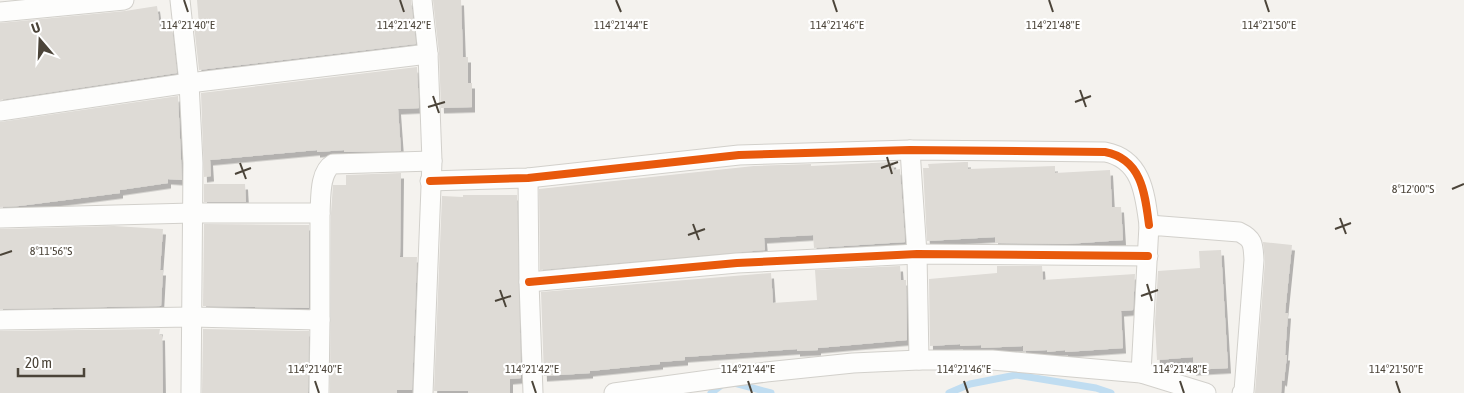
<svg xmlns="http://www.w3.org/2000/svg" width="1464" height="393" viewBox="0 0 1464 393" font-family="'Asap Condensed',sans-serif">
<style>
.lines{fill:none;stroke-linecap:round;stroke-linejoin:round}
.stream{stroke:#c0ddf1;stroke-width:7}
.building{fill:#dedbd6;filter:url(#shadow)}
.street-casing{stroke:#d2d0cb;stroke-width:21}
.street{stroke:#fdfdfc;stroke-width:19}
.cycleway-casing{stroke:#fff;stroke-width:11}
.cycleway{stroke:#e8590c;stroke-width:8}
.ticks{fill:none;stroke:#4b4439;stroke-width:2}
.ticks-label{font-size:12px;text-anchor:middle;fill:#4b4439;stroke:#fff;stroke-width:4.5;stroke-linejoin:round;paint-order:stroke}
</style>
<defs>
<filter id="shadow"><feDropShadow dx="3" dy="5.5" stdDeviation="0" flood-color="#0004"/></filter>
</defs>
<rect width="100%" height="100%" fill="#f4f2ee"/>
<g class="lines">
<g class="stream">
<polyline points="711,393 727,381 771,393"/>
<polyline points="949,393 970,384 1016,375 1096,388 1111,393"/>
</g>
</g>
<g class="building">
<polygon points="197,0 411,0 416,44 199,70 194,25 199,25"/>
<polygon points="433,0 461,0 463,57 468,57 468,83 472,83 472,107 441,108 439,53"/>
<polygon points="157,6 160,28 172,27 177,73 0,100 0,23 125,11"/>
<polygon points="417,67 419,108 398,109 401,151 344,152 344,150 317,152 317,150 210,160 211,176 204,177 201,93"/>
<polygon points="178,96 182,180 168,179 168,183 120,190 120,193 19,206 0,207 0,122"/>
<polygon points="893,162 894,170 900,169 905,242 814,248 813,235 764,238 765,250 540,270 539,189 754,166 811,164 811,166"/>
<polygon points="965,162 968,162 968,169 1055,166 1055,173 1110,170 1112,207 1121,207 1123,240 1067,244 995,243 995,237 927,241 923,168 929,168 928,164"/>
<polygon points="401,173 400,257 417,257 412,390 397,390 397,393 330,393 331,213 333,185 346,185 346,175"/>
<polygon points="204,184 245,184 246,202 204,202"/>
<polygon points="463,195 517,195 521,378 510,379 510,393 468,393 468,391 434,391 442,196 463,197"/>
<polygon points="204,224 309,225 309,308 203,306"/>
<polygon points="114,226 163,229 160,270 163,270 161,306 0,309 0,229"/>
<polygon points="1263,242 1292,245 1285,313 1288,313 1285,355 1287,355 1284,381 1282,380 1281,393 1255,393 1265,261"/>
<polygon points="1221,250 1228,368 1193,370 1193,357 1157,360 1155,323 1158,271 1200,268 1199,251"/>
<polygon points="900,266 901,280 906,280 907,340 818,348 818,350 797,351 797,349 685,357 685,360 660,362 660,364 590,371 590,373 544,376 541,292 771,273 773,303 817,300 815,270"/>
<polygon points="997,266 1042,266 1043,280 1135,274 1133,310 1121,311 1123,348 1065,352 1065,350 1047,352 1047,350 1023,351 1023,346 981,348 981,345 960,346 960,344 930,346 929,279 997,273"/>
<polygon points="160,329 159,335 162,335 163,393 0,393 0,331"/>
<polygon points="203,329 309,331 308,393 202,393"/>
</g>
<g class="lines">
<g class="street-casing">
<g id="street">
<polyline points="180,0 189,83 193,163 191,393"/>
<polyline points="422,0 428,54 432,161 423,393"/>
<polyline points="0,12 124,0"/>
<polyline points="0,111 189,83 428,54"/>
<polyline points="910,150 917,254 919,360"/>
<polyline points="528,178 529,282 533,393"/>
<path d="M430,181L528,178L739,155L910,150L1105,152C1142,159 1145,194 1149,225"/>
<path d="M0,218L192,213H320C321,199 319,172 333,164L432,161"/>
<polyline points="529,282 737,263 917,254 1148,256"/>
<polyline points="0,320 191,317 320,320 320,213"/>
<path d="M1141,373L1149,225L1239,232C1254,239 1253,245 1254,260L1244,391L1242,393"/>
<polyline points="319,393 320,320"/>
<polyline points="614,393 766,372 853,363 919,360 992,360 1141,373 1206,393"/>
</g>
</g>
<use href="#street" class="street"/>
<g class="cycleway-casing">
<g id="cycleway">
<path d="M430,181L528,178L739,155L910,150L1105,152C1142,159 1145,194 1149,225"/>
<polyline points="529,282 737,263 917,254 1148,256"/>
</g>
</g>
<use href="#cycleway" class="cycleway"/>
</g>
<path class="ticks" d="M184,0L188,12M400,0L404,12M616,0L621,12M833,0L837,12M1049,0L1053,12M1265,0L1269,12M1080,90L1086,107M433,96L439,113M1075,102L1091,96M428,107L445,102M887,157L892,174M240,163L246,179M881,168L898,162M235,174L251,168M1452,189L1464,184M1340,218L1346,234M693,224L699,240M1335,229L1351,223M688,235L705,229M0,255L12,251M1147,284L1152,301M500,290L506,307M1141,296L1158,290M495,301L511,296M315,381L319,393M532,381L536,393M748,381L752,393M964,381L968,393M1180,381L1184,393M1396,381L1400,393"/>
<g class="ticks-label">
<text x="188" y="29">114°21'40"E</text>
<text x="1053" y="29">114°21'48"E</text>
<text x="1269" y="29">114°21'50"E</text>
<text x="404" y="29">114°21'42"E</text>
<text x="621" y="29">114°21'44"E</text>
<text x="837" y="29">114°21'46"E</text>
<text x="1413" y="193">8°12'00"S</text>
<text x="51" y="255">8°11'56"S</text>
<text x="315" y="373">114°21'40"E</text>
<text x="532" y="373">114°21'42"E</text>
<text x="748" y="373">114°21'44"E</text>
<text x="964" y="373">114°21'46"E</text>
<text x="1180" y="373">114°21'48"E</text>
<text x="1396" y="373">114°21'50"E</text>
</g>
<g transform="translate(40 40) rotate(341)" stroke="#ffffff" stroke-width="4" paint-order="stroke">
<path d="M0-4L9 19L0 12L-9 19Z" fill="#4b4439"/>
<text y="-8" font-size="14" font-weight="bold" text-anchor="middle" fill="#4b4439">U</text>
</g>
<path d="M18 368v8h66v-8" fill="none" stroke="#4b4439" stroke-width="2.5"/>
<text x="25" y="368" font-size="15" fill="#4b4439" stroke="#ffffff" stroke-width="4" paint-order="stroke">20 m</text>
</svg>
